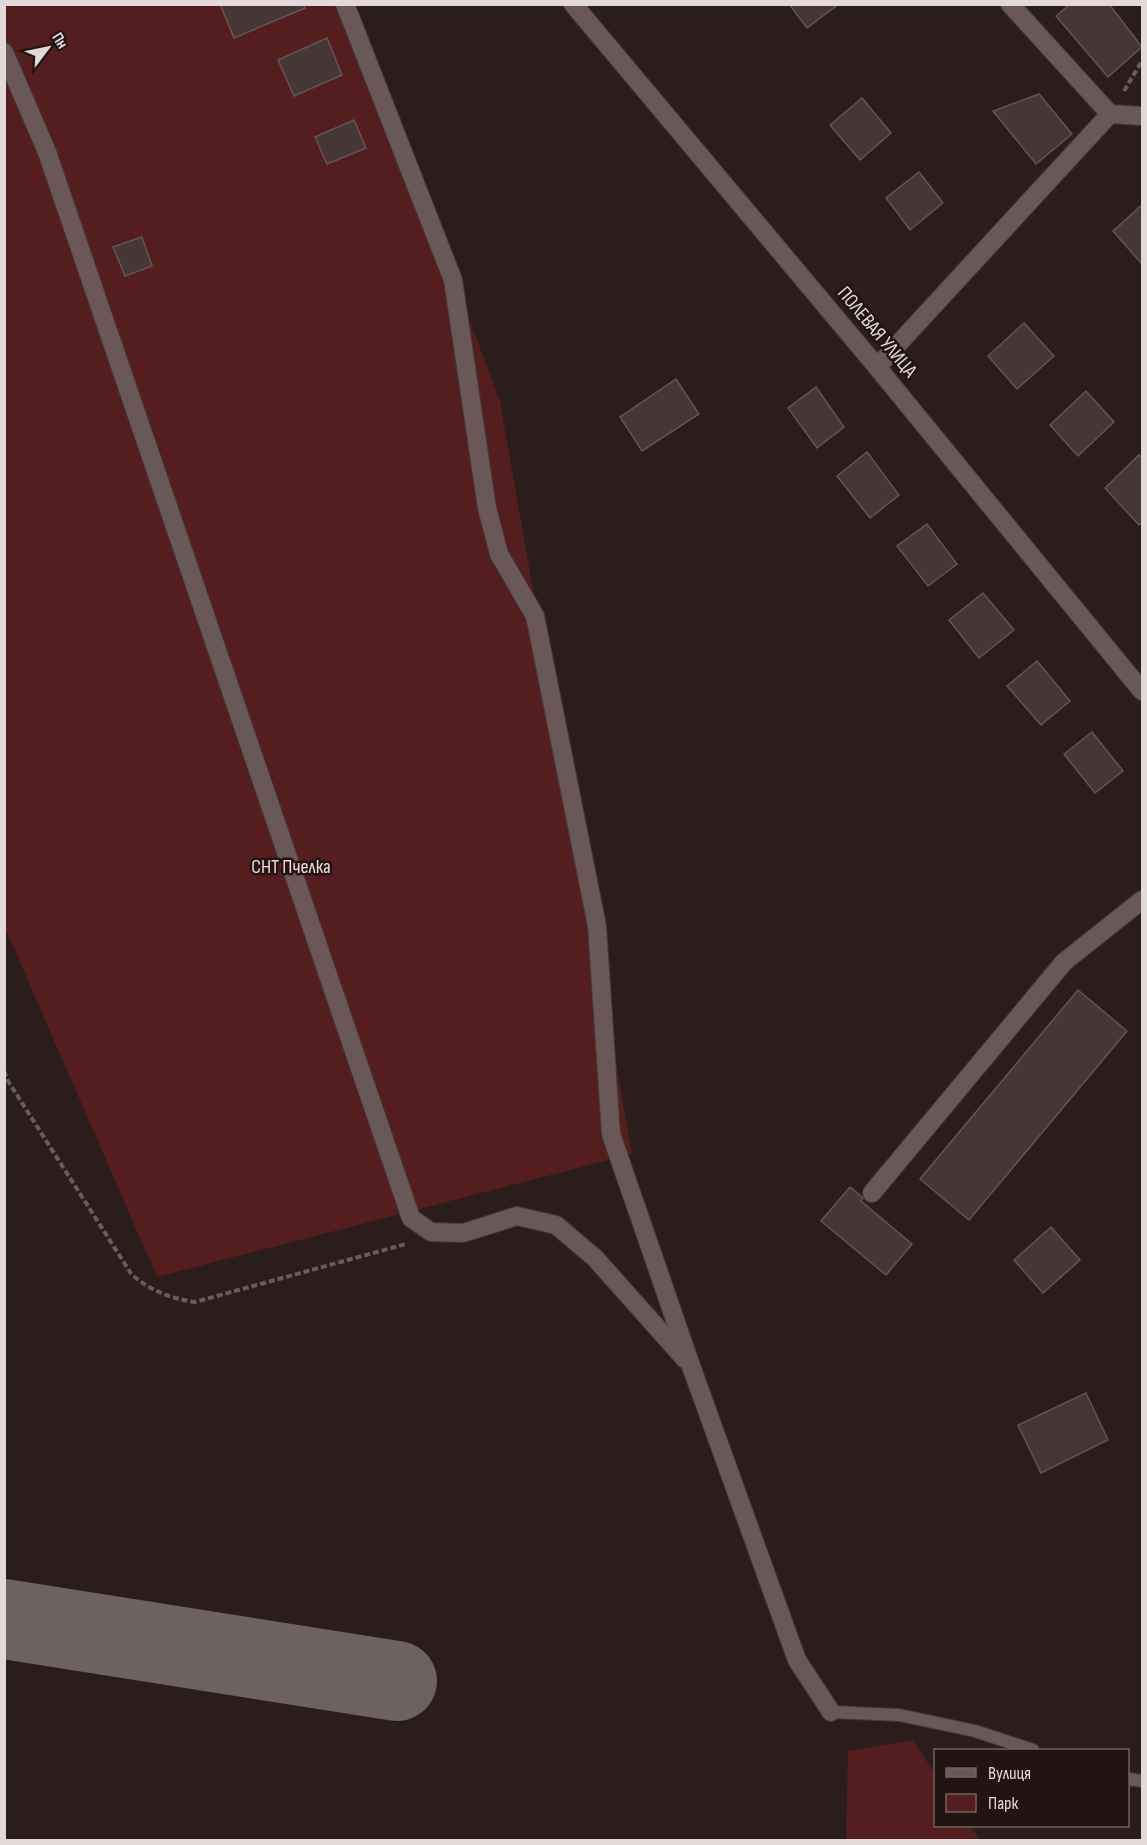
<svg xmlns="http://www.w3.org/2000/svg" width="1147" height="1845" viewBox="0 0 1147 1845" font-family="'Sofia Sans Condensed',sans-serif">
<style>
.green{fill:#541d1e}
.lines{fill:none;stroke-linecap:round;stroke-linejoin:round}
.taxiway{stroke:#6e6261;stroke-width:80}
.building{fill:#463736;stroke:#645453;stroke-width:1.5}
.lane-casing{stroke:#453939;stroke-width:14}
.street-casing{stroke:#453939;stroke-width:20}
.path{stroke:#695d5c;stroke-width:4;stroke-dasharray:6 3;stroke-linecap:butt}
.lane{stroke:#695857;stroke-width:12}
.street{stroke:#695857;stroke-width:18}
.labels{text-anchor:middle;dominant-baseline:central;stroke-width:5;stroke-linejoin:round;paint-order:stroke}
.street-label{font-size:20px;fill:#e3d9d8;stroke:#211413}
.park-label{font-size:20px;fill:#f6d9d7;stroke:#211413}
</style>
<rect width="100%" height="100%" fill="#2b1d1c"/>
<g class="green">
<polygon points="4,5 351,5 500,401 632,1154 157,1277 5,928"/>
<polygon points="913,1740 935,1774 936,1826 970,1826 980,1840 846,1840 848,1751"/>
</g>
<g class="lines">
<polyline class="taxiway" points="4,1619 397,1681"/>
</g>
<g class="building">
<polygon points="220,4 303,4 305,8 234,38"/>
<polygon points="789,4 839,4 807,28"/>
<polygon points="1070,4 1109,4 1142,47 1108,77 1056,16"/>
<polygon points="327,38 342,75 294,96 278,60"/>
<polygon points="1039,94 1072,134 1036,164 993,111"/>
<polygon points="862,98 891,133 860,160 830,125"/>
<polygon points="354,120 366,148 327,164 315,137"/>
<polygon points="919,172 943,203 910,230 886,198"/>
<polygon points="1142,205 1142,264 1113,231"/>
<polygon points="142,237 152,266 125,276 113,247"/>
<polygon points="1024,323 1054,356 1017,389 988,356"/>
<polygon points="676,379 699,414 642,451 620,417"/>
<polygon points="816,387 844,427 817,448 788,408"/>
<polygon points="1086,391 1114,422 1078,456 1050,425"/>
<polygon points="867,452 899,495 870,518 837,476"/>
<polygon points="1139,455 1142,459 1142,522 1139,525 1105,488"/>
<polygon points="927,524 957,564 928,586 897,546"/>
<polygon points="983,593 1014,630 979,658 949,620"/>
<polygon points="1037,661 1070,701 1041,725 1007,686"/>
<polygon points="1092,732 1123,771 1095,793 1064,754"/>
<polygon points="1078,990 1127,1031 969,1220 920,1179"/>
<polygon points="850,1187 863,1198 861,1201 912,1244 886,1275 821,1221"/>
<polygon points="1051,1227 1080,1260 1043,1293 1014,1260"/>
<polygon points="1086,1393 1108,1440 1041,1473 1018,1425"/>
</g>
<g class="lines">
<g class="lane-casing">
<g id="lane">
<polyline points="831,1712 899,1715 975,1731 1033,1750"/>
<polyline points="1128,1779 1142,1781"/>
</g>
</g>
<g class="street-casing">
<g id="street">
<polyline points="345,4 453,280 487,508 499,554 535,616 597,926 611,1134 691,1366 797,1660 831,1712"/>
<polyline points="573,4 877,367 1142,691"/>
<polyline points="1010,4 1110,114 1142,116"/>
<polyline points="4,52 47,152 411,1218 431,1232 463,1233 517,1216 556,1225 595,1258 685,1359"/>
<polyline points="877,367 1110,114"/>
<polyline points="872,1193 1064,962 1142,900"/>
</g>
</g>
<g class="path">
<polyline points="1124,91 1142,61"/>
<path d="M4,1071L8,1081L132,1275C152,1291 169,1298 195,1302L406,1244"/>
</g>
<use href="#lane" class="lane"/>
<use href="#street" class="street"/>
</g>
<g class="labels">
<g class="street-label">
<text transform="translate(877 332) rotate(50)">ПОЛЕВАЯ УЛИЦА</text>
</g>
<g class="park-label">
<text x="291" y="867">СНТ Пчелка</text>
</g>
</g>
<rect width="1147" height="1845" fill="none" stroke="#e3d9d8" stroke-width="12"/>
<rect x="934" y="1749" width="195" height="78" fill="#211413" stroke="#6f6362" stroke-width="1.5"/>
<rect x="946" y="1768" width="30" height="9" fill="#695857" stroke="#6f6362" stroke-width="1.5"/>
<text x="988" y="1779" font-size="18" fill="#e3d9d8">Вулиця</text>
<rect x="946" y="1794" width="30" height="18" fill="#541d1e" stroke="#6f6362" stroke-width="1.5"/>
<text x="988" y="1809" font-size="18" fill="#e3d9d8">Парк</text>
<g transform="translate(48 48) rotate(58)" stroke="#211413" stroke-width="4.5" paint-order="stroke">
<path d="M0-4.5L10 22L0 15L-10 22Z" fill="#e3d9d8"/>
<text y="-9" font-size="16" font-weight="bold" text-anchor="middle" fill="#e3d9d8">Пн</text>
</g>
</svg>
